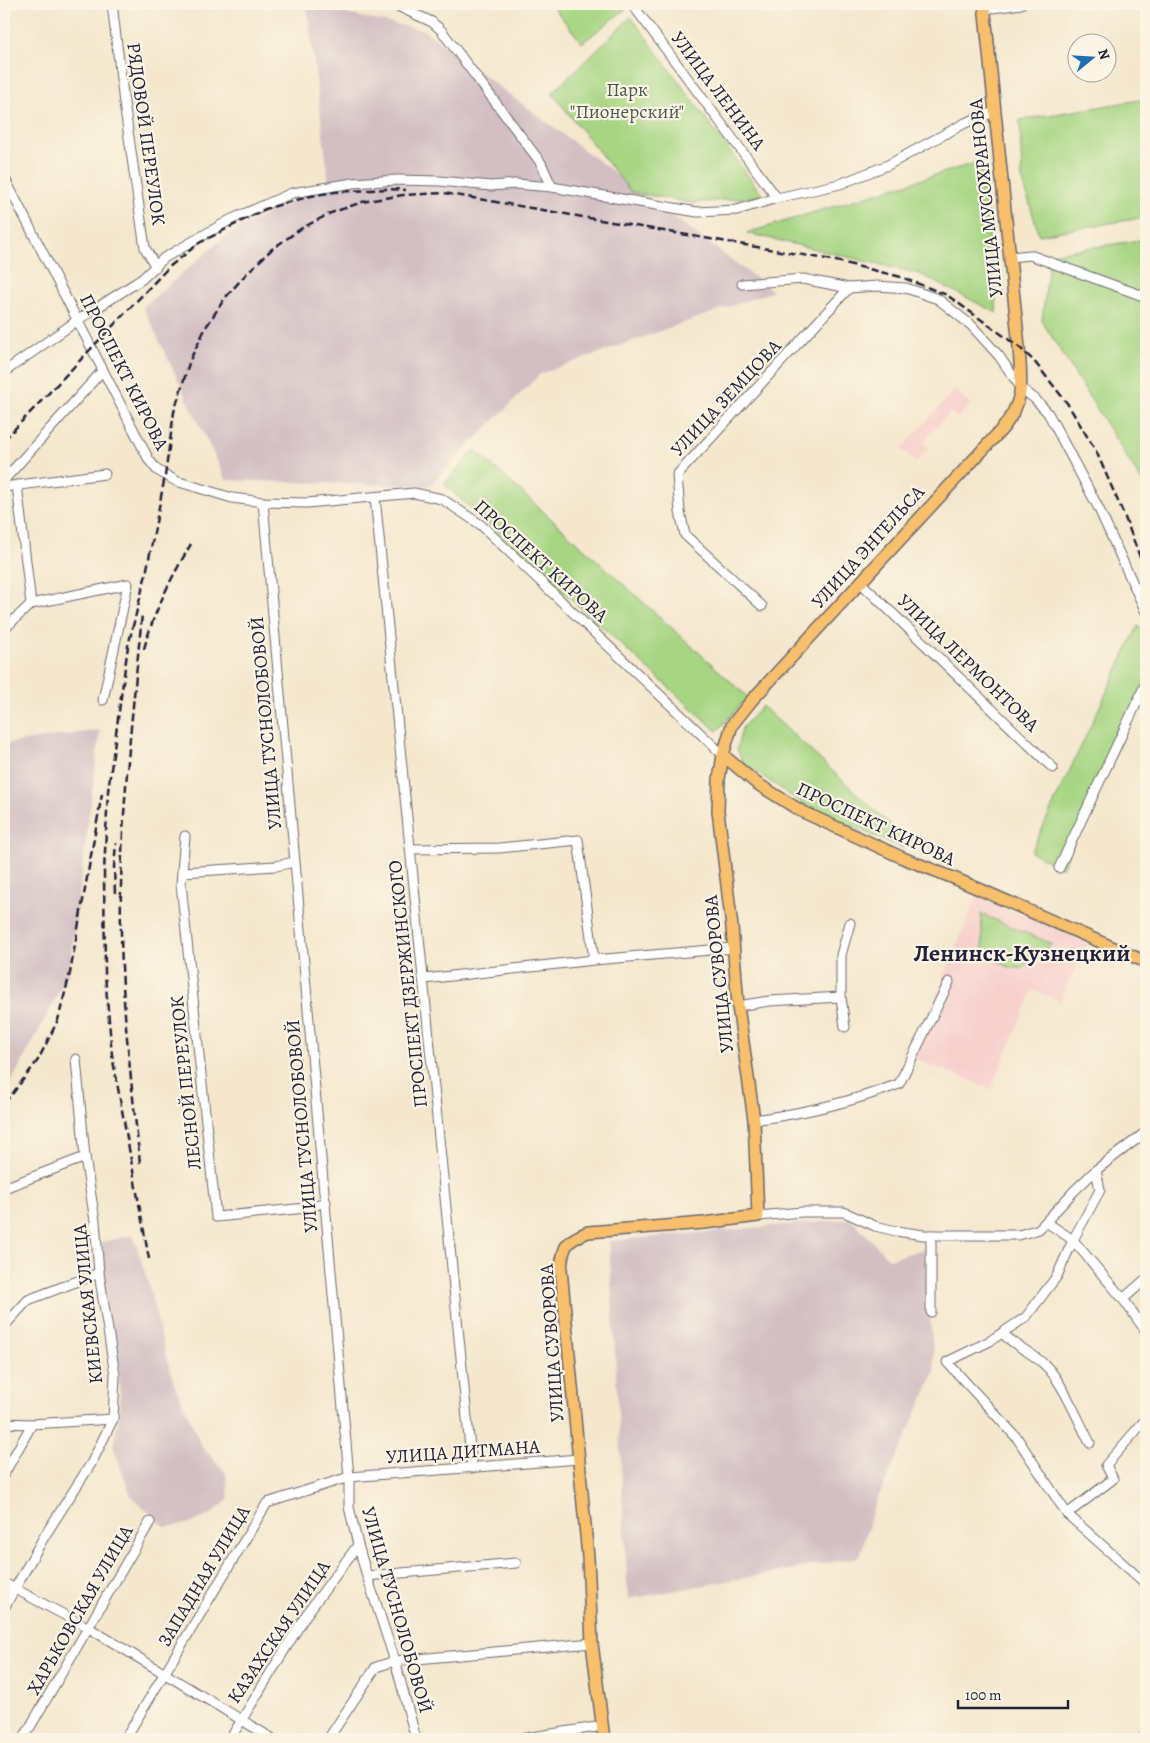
<svg xmlns="http://www.w3.org/2000/svg" width="1150" height="1743" viewBox="0 0 1150 1743" font-family="Alegreya,serif">
<style>
.built{fill:#f7d0cc}
.industrial{fill:#d2bec3}
.green{fill:#a7d583;stroke:#647c5f}
.lines{fill:none;stroke-linecap:round;stroke-linejoin:round}
.minor-casing{stroke:#6c676e;stroke-width:11}
.major-casing{stroke:#6c676e;stroke-width:14}
.minor{stroke:#fff;stroke-width:9}
.major{stroke:#f8bf6c;stroke-width:11}
.rail{stroke:#22223b;stroke-width:2.5;stroke-dasharray:8 4;stroke-linecap:butt}
.labels{text-anchor:middle;dominant-baseline:central;stroke-width:4.5;stroke-linejoin:round;paint-order:stroke}
.park-label{font-size:19px;fill:#4a5851;stroke:#fcf5e5}
.street-label{font-size:19px;fill:#22223b;stroke:#fcf5e5}
.district-label{font-size:24px;font-weight:bold;fill:#22223b;stroke:#fcf5e5}
</style>
<rect width="100%" height="100%" fill="#fcf5e5"/>
<filter id="ink" filterUnits="userSpaceOnUse"><feTurbulence type="fractalNoise" baseFrequency=".02" numOctaves="2"/><feDisplacementMap in="SourceGraphic" scale="10" xChannelSelector="R" yChannelSelector="G"/><feConvolveMatrix kernelMatrix="1 2 1 2 8 2 1 2 1" color-interpolation-filters="sRGB"/></filter>
<filter id="wash" filterUnits="userSpaceOnUse"><feTurbulence type="fractalNoise" baseFrequency=".0096" numOctaves="4" result="noise"/><feDisplacementMap in="SourceGraphic" scale="20" xChannelSelector="R" yChannelSelector="G"/><feGaussianBlur stdDeviation="1.12" result="paint"/><feColorMatrix in="noise" values="0 0 0 0 0 0 0 0 0 0 0 0 0 0 0 0 0 1.4 0 .05"/><feComposite in="paint" operator="in"/></filter>
<g filter="url(#wash)">
<rect width="100%" height="100%" fill="#f4e7cd"/>
<g class="built">
<polygon points="955,390 970,404 957,418 950,412 923,442 929,448 916,462 901,449"/>
<polygon points="977,895 1087,943 1060,1001 1033,990 991,1089 912,1057"/>
</g>
<g class="industrial">
<polygon points="307,6 423,30 773,291 540,374 429,486 226,480 143,307 229,233 329,183"/>
<polygon points="100,730 69,973 4,1096 4,744"/>
<polygon points="851,1219 889,1259 924,1249 935,1372 873,1509 860,1557 628,1599 609,1241"/>
<polygon points="133,1235 149,1286 166,1356 174,1383 202,1447 226,1473 229,1498 212,1514 192,1523 165,1527 131,1496 113,1446 120,1412 119,1365 102,1288 102,1242"/>
</g>
<g class="green">
<polygon points="551,4 624,4 627,8 582,43"/>
<polygon points="631,17 763,196 693,203 631,192 552,93"/>
<polygon points="1146,99 1146,217 1039,235 1022,178 1020,120"/>
<polygon points="981,161 997,313 920,274 747,233"/>
<polygon points="1146,239 1146,488 1042,321 1050,254"/>
<polygon points="475,450 748,697 717,731 444,484"/>
<polygon points="1138,626 1146,636 1146,687 1062,868 1031,852"/>
<polygon points="762,706 907,840 903,848 809,808 743,763 737,749 742,728"/>
<polygon points="981,914 1052,944 1022,968 1011,968 986,956 983,949"/>
</g>
</g>
<g filter="url(#ink)">
<g class="lines">
<g class="minor-casing">
<g id="minor">
<polyline points="112,4 124,103 145,248 156,267"/>
<polyline points="393,4 432,22 441,30 541,163 552,187 697,212 737,210 777,198 840,184 888,165 965,123 994,112"/>
<polyline points="632,4 777,198"/>
<polyline points="985,9 1021,4"/>
<polyline points="4,177 149,460 157,470 176,481 232,498 263,502 307,503 414,493 442,499 481,525 723,755"/>
<polyline points="1010,257 1030,255 1146,297"/>
<polyline points="742,284 803,279 849,288 877,286 906,288 938,299 972,326 999,356 1021,388 1035,399 1048,413 1098,507 1146,612"/>
<polyline points="4,372 78,320 142,279 164,258 230,220 292,193 353,183 397,180 440,181 491,186 516,184 552,187"/>
<polyline points="4,480 103,370"/>
<polyline points="4,487 105,474"/>
<polyline points="375,497 472,1468"/>
<path d="M263,502C291,827 322,1152 349,1477V1507L358,1545L367,1576L395,1661L416,1739"/>
<polyline points="860,582 1053,768"/>
<polyline points="31,604 128,584 103,700"/>
<polyline points="762,606 685,535 680,512 677,475 849,288"/>
<polyline points="4,629 31,604 17,485"/>
<polyline points="185,836 181,884 216,1217 306,1208 326,1202"/>
<polyline points="411,849 499,848 578,840 594,960"/>
<polyline points="1059,868 1146,683"/>
<polyline points="183,872 276,866 294,862"/>
<polyline points="424,979 594,960 734,948"/>
<polyline points="738,1006 769,1001 841,997"/>
<polyline points="845,1027 841,997 841,955 850,923"/>
<path d="M754,1120C805,1113 852,1102 899,1084L949,982"/>
<polyline points="1096,1170 1100,1190 1073,1240 1057,1276 1026,1317 990,1341 947,1362 1017,1438 1067,1514 1146,1584"/>
<polyline points="4,1188 85,1157"/>
<polyline points="758,1216 802,1212 844,1212 875,1226 896,1231 924,1235 1019,1235 1039,1229 1074,1191 1096,1170 1146,1132"/>
<polyline points="1046,1222 1073,1240 1123,1299 1146,1331"/>
<polyline points="931,1235 931,1312"/>
<polyline points="1123,1299 1146,1279"/>
<polyline points="4,1330 6,1324 28,1300 99,1273"/>
<path d="M1002,1333C1015,1346 1033,1353 1046,1366C1062,1381 1079,1422 1090,1443"/>
<polyline points="4,1423 32,1424 113,1419"/>
<polyline points="4,1474 32,1424"/>
<polyline points="1067,1514 1113,1479 1106,1465 1146,1419"/>
<polyline points="367,1576 516,1563"/>
<polyline points="4,1583 89,1628 273,1739"/>
<polyline points="4,1608 44,1537 92,1462 113,1419 115,1375 99,1273 95,1221 85,1157 76,1059"/>
<polyline points="4,1737 8,1739"/>
<polyline points="23,1739 150,1522"/>
<polyline points="125,1739 267,1503 349,1477 579,1459"/>
<polyline points="230,1739 306,1615 358,1545"/>
<polyline points="328,1739 376,1667 395,1661 592,1643"/>
<polyline points="519,1739 603,1726"/>
<polyline points="1141,1739 1146,1737"/>
</g>
</g>
<g class="major-casing">
<g id="major">
<polyline points="723,755 756,783 801,811 903,858 956,879 1146,962"/>
<path d="M604,1739L592,1643L588,1557L561,1269C563,1245 566,1241 588,1232L704,1223L758,1216L754,1120L738,1006L732,927L718,811L719,779L723,755L732,725L752,700L1003,428C1026,398 1021,383 1019,347L984,4"/>
</g>
</g>
<use href="#minor" class="minor"/>
<use href="#major" class="major"/>
<g class="rail">
<polyline points="4,440 169,267 199,243 265,209 311,196 335,192 388,189 406,190"/>
<path d="M144,649C154,611 171,578 191,544"/>
<polyline points="115,893 114,867 116,843"/>
<polyline points="4,1103 13,1093 38,1060 58,1020 70,973 102,794"/>
<path d="M140,1163C132,1086 122,1009 121,932C119,826 132,720 142,614"/>
<polyline points="149,1259 112,1055 105,975 104,872 108,791 128,646 146,574 165,476 174,412 190,360 206,327 225,298 247,273 272,249 302,228 331,213 362,202 403,195 444,193 832,260 901,277 947,295 1019,347 1034,361 1067,403 1096,451 1124,515 1146,573"/>
</g>
</g>
</g>
<g class="labels">
<g class="park-label">
<text x="627" y="90">Парк<tspan x="627" dy="22">"Пионерский"</tspan></text>
</g>
<g class="street-label">
<text transform="translate(718 91) rotate(53)">УЛИЦА ЛЕНИНА</text>
<text transform="translate(146 134) rotate(82)">РЯДОВОЙ ПЕРЕУЛОК</text>
<text transform="translate(986 198) rotate(-96)">УЛИЦА МУСОХРАНОВА</text>
<text transform="translate(124 372) rotate(63)">ПРОСПЕКТ КИРОВА</text>
<text transform="translate(726 398) rotate(-47)">УЛИЦА ЗЕМЦОВА</text>
<text transform="translate(868 547) rotate(-48)">УЛИЦА ЭНГЕЛЬСА</text>
<text transform="translate(541 561) rotate(42)">ПРОСПЕКТ КИРОВА</text>
<text transform="translate(968 663) rotate(44)">УЛИЦА ЛЕРМОНТОВА</text>
<text transform="translate(266 723) rotate(-95)">УЛИЦА ТУСНОЛОБОВОЙ</text>
<text transform="translate(876 824) rotate(25)">ПРОСПЕКТ КИРОВА</text>
<text transform="translate(719 974) rotate(-96)">УЛИЦА СУВОРОВА</text>
<text transform="translate(408 984) rotate(-96)">ПРОСПЕКТ ДЗЕРЖИНСКОГО</text>
<text transform="translate(186 1083) rotate(-96)">ЛЕСНОЙ ПЕРЕУЛОК</text>
<text transform="translate(302 1126) rotate(-95)">УЛИЦА ТУСНОЛОБОВОЙ</text>
<text transform="translate(88 1304) rotate(-96)">КИЕВСКАЯ УЛИЦА</text>
<text transform="translate(552 1343) rotate(-94)">УЛИЦА СУВОРОВА</text>
<text transform="translate(463 1452) rotate(-4)">УЛИЦА ДИТМАНА</text>
<text transform="translate(204 1576) rotate(-59)">ЗАПАДНАЯ УЛИЦА</text>
<text transform="translate(80 1610) rotate(-60)">ХАРЬКОВСКАЯ УЛИЦА</text>
<text transform="translate(397 1610) rotate(74)">УЛИЦА ТУСНОЛОБОВОЙ</text>
<text transform="translate(279 1632) rotate(-56)">КАЗАХСКАЯ УЛИЦА</text>
</g>
<g class="district-label">
<text x="1022" y="953">Ленинск-Кузнецкий</text>
</g>
</g>
<rect width="1150" height="1743" fill="none" stroke="#fcf5e5" stroke-width="20"/>
<g transform="translate(1092 58) rotate(72)"><circle r="24" fill="#fcf5e5" stroke="#a5a1a1"/>
<path d="M0-4L9 19L0 12L-9 19Z" fill="#1f6fb2"/>
<text y="-8" font-size="14" font-weight="bold" text-anchor="middle" fill="#22223b">N</text>
</g>
<path d="M958 1700v8h110v-8" fill="none" stroke="#22223b" stroke-width="2.5"/>
<text x="965" y="1700" font-size="15" fill="#22223b" stroke="#fcf5e5" stroke-width="4" paint-order="stroke">100 m</text>
</svg>
